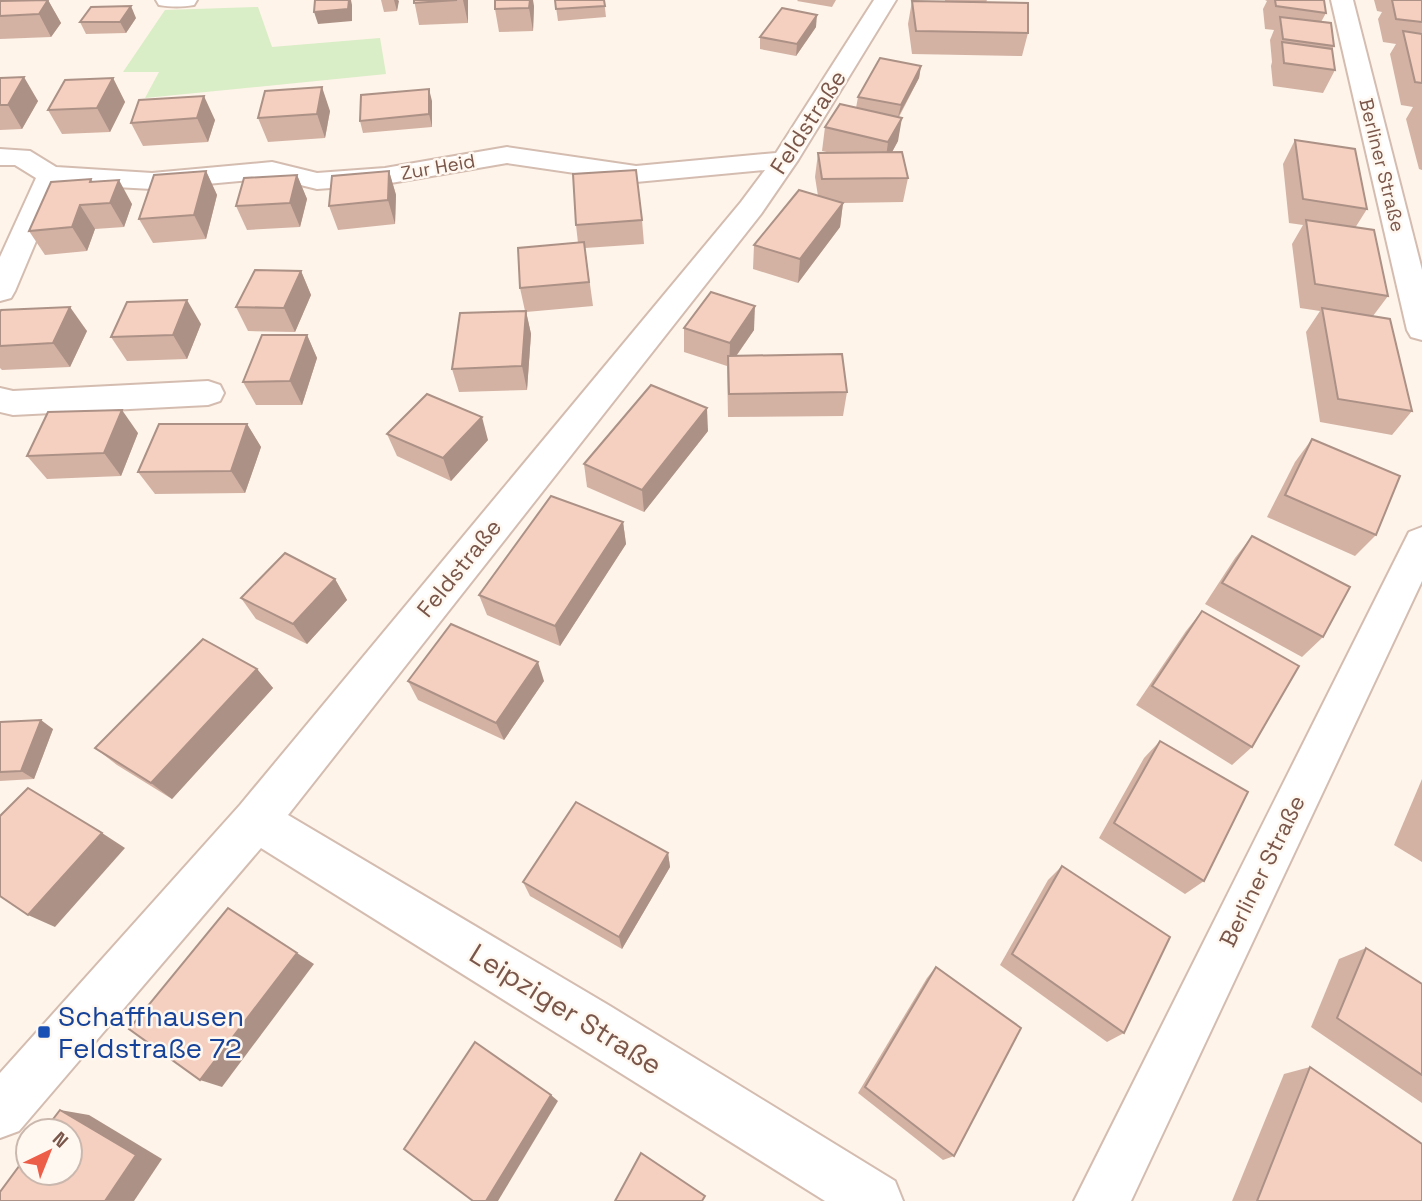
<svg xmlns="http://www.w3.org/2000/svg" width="1422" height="1201" viewBox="0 0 1422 1201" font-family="'Space Grotesk',sans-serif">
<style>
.green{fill:#d9edc6}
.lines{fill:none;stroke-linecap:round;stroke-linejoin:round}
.street-casing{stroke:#d4bcb0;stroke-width:4}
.street{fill:#fff;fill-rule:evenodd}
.wall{fill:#d3b2a4}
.shaded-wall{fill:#ac9186}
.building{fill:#f5cfbf;stroke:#ac9186;stroke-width:2}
.transit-dot{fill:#1a4fb4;stroke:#fff8f1;stroke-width:2.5}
.labels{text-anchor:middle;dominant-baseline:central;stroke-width:5;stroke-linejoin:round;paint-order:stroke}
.far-street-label{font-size:19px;fill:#7a574a;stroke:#fff8f1}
.street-label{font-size:23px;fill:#7a574a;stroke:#fff8f1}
.near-street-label{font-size:28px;fill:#7a574a;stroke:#fff8f1}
.near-transit-label{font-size:28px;fill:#164399;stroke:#fff8f1;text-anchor:start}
</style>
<rect width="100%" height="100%" fill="#fef4e9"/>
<polygon class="green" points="258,7 272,47 380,38 386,74 145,98 159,72 123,72 165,10"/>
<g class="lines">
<g class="street-casing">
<g id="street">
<path d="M156,0H197L194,5C182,7 171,7 159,5Z"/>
<polygon points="874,0 896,0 798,160 761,214 288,815 610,1006 895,1181 903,1201 825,1201 261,848 19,1131 0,1138 0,1073 240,805 741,202 765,170 636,182 507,163 385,184 317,189 272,178 152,189 60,184 15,291 11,298 0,301 0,257 36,178 15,165 0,165 0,149 30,151 56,167 152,173 272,162 317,173 385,168 507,147 636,166 776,153"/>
<polygon points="1331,0 1353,0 1422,270 1422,340 1411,337 1407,330"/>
<polygon points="208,381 220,385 224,393 220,401 208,405 13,415 0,412 0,388 13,391"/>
<polygon points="1422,527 1422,581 1131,1201 1074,1201 1404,542 1409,532"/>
</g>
</g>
<use href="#street" class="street"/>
</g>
<g class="wall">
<polygon points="48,0 61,23 51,37 0,39 0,1"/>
<polygon points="381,0 398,0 397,11 384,12"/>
<polygon points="414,0 468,0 468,23 419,25"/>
<polygon points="555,0 604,0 606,17 558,21"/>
<polygon points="798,0 836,0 832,7 797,1"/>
<polygon points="945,0 987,0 986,2 1028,33 1022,56 912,54 908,24 912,1 945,1"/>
<polygon points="1265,0 1324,0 1326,13 1321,22 1334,46 1332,50 1335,70 1323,93 1273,86 1271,66 1272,62 1270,40 1274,30 1265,29 1263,9 1267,1"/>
<polygon points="1374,0 1422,0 1422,170 1419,169 1406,119 1413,107 1401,105 1390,54 1396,44 1383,42 1378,19 1382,12 1377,11"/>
<polygon points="534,6 533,31 499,32 495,9"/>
<polygon points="136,18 126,33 86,34 80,22"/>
<polygon points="816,27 796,56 760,49 760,37"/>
<polygon points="921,66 919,78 899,117 898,141 892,152 908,178 903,202 842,203 843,203 840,227 798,283 753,269 754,245 818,196 815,177 818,153 831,153 822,151 825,127 856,108 858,97"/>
<polygon points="0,78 38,101 22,129 0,130"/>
<polygon points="113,78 125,102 110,132 62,134 48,110"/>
<polygon points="139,100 215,120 208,142 143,146 131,123"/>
<polygon points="432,101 432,127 363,133 360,121"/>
<polygon points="330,111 325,138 268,142 258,118"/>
<polygon points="1295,140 1367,209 1355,228 1388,296 1373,316 1412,411 1392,435 1320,422 1306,332 1320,311 1300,308 1292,244 1303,225 1289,223 1283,164"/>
<polygon points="206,171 217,195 206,239 153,243 139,219"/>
<polygon points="389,171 396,195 395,224 338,230 329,206"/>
<polygon points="297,175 307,199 300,227 247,230 236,206"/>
<polygon points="91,179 93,182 132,204 124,227 95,229 87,251 45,255 29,231"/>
<polygon points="642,220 644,244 585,248 593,306 526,312 531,334 527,390 459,392 452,369 525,311 520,288 578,243 576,225"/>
<polygon points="301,271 311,295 295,332 248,331 236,307"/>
<polygon points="0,312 87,331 70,367 2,370 0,368"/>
<polygon points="201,324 187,359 127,361 111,337"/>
<polygon points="684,328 754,330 737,355 847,392 843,416 728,417 727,366 684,352"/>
<polygon points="307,335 317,358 302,405 256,405 243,382"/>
<polygon points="247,424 261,447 245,493 155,494 138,472"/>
<polygon points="708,431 644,512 587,487 584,464"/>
<polygon points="138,433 121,476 47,479 27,456"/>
<polygon points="387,434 488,440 451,481 397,456"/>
<polygon points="1312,439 1376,535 1355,556 1267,517 1295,462"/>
<polygon points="623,522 626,544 560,646 487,615 479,595"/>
<polygon points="1252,536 1323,637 1302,657 1205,604 1235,558"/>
<polygon points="335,579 347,600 307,644 256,619 241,598"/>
<polygon points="1202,611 1252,747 1232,765 1136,705 1186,631"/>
<polygon points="257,669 273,688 172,799 117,765 95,748"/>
<polygon points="408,681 544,681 504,740 418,700"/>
<polygon points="0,722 53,729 34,779 0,781"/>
<polygon points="1160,741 1204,881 1185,894 1099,838 1144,758"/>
<polygon points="1422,779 1422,862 1394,845"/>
<polygon points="668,853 670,867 622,949 530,896 523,882"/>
<polygon points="1062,866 1124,1033 1107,1042 1000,965 1048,880"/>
<polygon points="1366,948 1422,984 1422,1103 1311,1027 1339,959"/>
<polygon points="936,967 954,1156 943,1160 858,1093 927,978"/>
<polygon points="1310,1067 1422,1201 1232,1201 1284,1074"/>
</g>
<g class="shaded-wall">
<polygon points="48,0 61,23 51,37 39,14"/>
<polygon points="349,0 351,0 352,5 352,21 318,24 314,12"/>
<polygon points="394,0 398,0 399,1 397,11"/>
<polygon points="463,0 468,0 468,23"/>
<polygon points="530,0 533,0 534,6 533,31 529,8"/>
<polygon points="131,6 136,18 126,33 120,22"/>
<polygon points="817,15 816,27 796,56 797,44"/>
<polygon points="921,66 919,78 898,117 901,105"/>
<polygon points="24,77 38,101 22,129 8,105"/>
<polygon points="113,78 125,102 110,132 97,108"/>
<polygon points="322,87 330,111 325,138 317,114"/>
<polygon points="429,89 432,101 432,127 429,114"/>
<polygon points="204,96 215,120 208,142 197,118"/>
<polygon points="902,118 898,141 885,165 888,142"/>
<polygon points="206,171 217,195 206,239 194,215"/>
<polygon points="389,171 396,195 395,224 388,200"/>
<polygon points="297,175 307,199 300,227 290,203"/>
<polygon points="119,180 132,204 124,227 110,203"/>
<polygon points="843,203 840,227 798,283 800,259"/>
<polygon points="80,205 95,229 87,251 72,227"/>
<polygon points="301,271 311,295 295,332 284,308"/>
<polygon points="187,300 201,324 187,359 173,335"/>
<polygon points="755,306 754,330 729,366 730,343"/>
<polygon points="70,307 87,331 70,367 53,343"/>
<polygon points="526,311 531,334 527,390 522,366"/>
<polygon points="307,335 317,358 302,405 290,381"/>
<polygon points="707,408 708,431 644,512 642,490"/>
<polygon points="122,410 138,433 121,476 104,453"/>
<polygon points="482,417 488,440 451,481 443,458"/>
<polygon points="247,424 261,447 245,493 231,471"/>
<polygon points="623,522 626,544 560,646 555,626"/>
<polygon points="335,579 347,600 307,644 293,624"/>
<polygon points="538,662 544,681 504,740 496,723"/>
<polygon points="257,669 273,688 172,799 151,783"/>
<polygon points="41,720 53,729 34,779 21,771"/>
<polygon points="102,833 125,848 55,927 28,915"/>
<polygon points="668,853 670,867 622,949 619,937"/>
<polygon points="297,953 314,964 222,1087 200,1080"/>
<polygon points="551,1095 558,1101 498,1201 486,1201"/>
<polygon points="60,1110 89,1115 162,1159 134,1201 105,1201"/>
</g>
<g class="building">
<polygon points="48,0 39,14 0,16 0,1"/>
<polygon points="315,0 349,0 348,9 314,12"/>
<polygon points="414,0 457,0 414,3"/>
<polygon points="495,0 530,0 529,8 495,9"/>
<polygon points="555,0 604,0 605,6 556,9"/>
<polygon points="1275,0 1324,0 1326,13 1276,6"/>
<polygon points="1392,0 1422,0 1422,22 1396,19"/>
<polygon points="912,1 1028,3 1028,33 916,31"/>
<polygon points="131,6 120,22 80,22 91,7"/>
<polygon points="782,8 817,15 797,44 760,37"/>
<polygon points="1280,17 1331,23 1334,46 1283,39"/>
<polygon points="1403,31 1422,34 1422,83 1415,82"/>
<polygon points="1282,42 1332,49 1335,70 1284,63"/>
<polygon points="880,58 921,66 901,105 858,97"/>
<polygon points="24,77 8,105 0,105 0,78"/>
<polygon points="113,78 97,108 48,110 65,80"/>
<polygon points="322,87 317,114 258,118 265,91"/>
<polygon points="429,89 429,114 360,121 361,95"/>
<polygon points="204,96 197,118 131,123 139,100"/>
<polygon points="840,104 902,118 888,142 825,127"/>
<polygon points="1295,140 1355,149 1367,209 1303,199"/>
<polygon points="902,152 908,178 822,179 818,153"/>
<polygon points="636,170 642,220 576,225 573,174"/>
<polygon points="206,171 194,215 139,219 154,175"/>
<polygon points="389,171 388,200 329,206 332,176"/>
<polygon points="297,175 290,203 236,206 244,178"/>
<polygon points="91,179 90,182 119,180 110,203 80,205 72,227 29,231 51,182"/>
<polygon points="799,190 843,203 800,259 754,245"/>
<polygon points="1306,220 1374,230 1388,296 1315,284"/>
<polygon points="584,242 589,282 520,288 518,248"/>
<polygon points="255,270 301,271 284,308 236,307"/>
<polygon points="711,292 755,306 730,343 684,328"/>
<polygon points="187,300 173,335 111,337 127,302"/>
<polygon points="70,307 53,343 0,346 0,312 1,310"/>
<polygon points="1322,308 1390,319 1412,411 1338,399"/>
<polygon points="526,311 522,366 452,369 460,313"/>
<polygon points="262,335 307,335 290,381 243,382"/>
<polygon points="842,354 847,392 729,394 728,356"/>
<polygon points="651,385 707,408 642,490 584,464"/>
<polygon points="427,394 482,417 443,458 387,434"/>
<polygon points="122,410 104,453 27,456 48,412"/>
<polygon points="159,424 247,424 231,471 138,472"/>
<polygon points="1312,439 1400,476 1376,535 1285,495"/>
<polygon points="551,496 623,522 555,626 479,595"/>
<polygon points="1252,536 1350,587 1323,637 1222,583"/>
<polygon points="285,553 335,579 293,624 241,598"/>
<polygon points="1202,611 1299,666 1252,747 1152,686"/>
<polygon points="451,624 538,662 496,723 408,681"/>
<polygon points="203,639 257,669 151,783 95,748"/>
<polygon points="41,720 21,771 0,772 0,722"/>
<polygon points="1160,741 1248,792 1204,881 1114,823"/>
<polygon points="28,788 102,833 28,915 0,896 0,816"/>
<polygon points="576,802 668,853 619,937 523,882"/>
<polygon points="1062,866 1170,937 1124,1033 1012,954"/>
<polygon points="228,908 297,953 200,1080 129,1029"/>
<polygon points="1366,948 1422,984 1422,1075 1337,1018"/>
<polygon points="936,967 1021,1028 954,1156 865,1087"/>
<polygon points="475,1042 551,1095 486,1201 473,1201 404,1149"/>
<polygon points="1310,1067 1422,1144 1422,1201 1257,1201"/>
<polygon points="60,1110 136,1155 105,1201 0,1201 0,1192 28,1154 28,1173 70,1173 70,1131 44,1131"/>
<polygon points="641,1153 705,1196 702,1201 615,1201"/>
</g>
<rect class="transit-dot" x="37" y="1025" width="14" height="14" rx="3.5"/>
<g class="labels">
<g class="far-street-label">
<text transform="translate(1382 165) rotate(76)">Berliner Straße</text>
<text transform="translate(438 167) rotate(-10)">Zur Heid</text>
</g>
<g class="street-label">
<text transform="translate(808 122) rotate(-57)">Feldstraße</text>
<text transform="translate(459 568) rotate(-51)">Feldstraße</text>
<text transform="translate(1262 871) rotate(-64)">Berliner Straße</text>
</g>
<g class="near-street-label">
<text transform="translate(566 1009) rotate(32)">Leipziger Straße</text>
</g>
<g class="near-transit-label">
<text x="58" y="1016">Schaffhausen<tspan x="58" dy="32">Feldstraße 72</tspan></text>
</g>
</g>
<g transform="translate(49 1152) rotate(43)"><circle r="33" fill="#fff8f1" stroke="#cab8ae" stroke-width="2"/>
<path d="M0-5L12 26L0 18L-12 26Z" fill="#ed5e49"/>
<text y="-10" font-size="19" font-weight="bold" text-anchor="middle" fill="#7a574a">N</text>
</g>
</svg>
